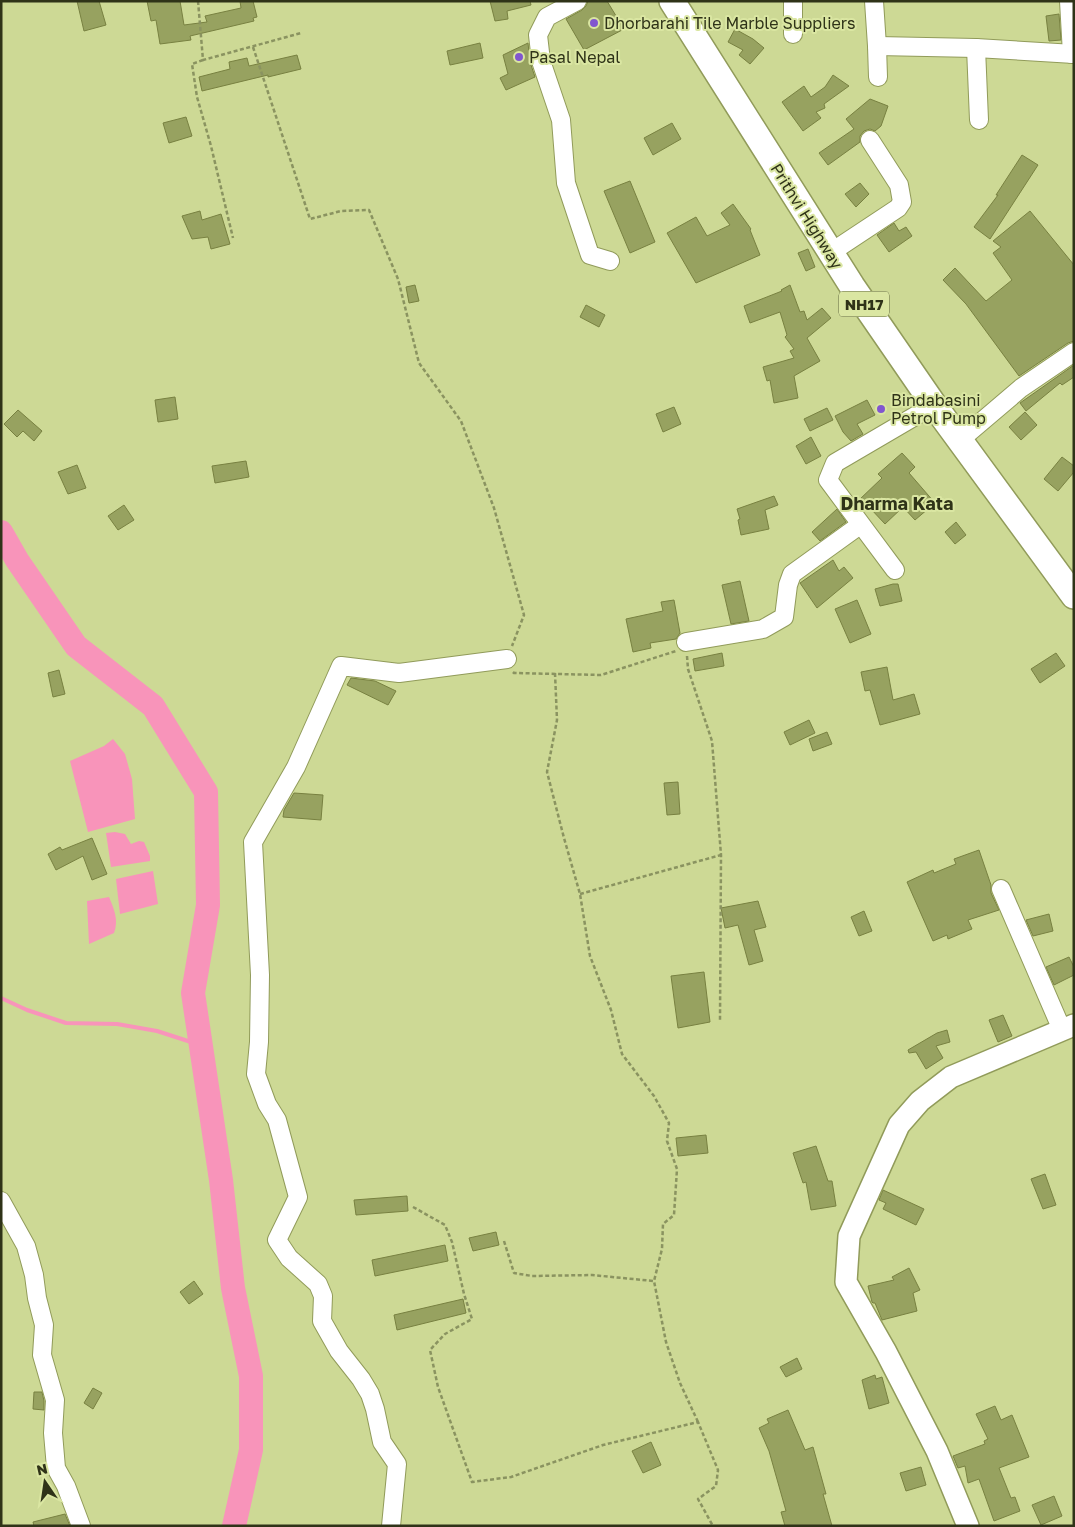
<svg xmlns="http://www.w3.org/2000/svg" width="1075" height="1527" viewBox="0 0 1075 1527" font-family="'Golos Text',sans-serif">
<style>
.water{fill:#f894ba}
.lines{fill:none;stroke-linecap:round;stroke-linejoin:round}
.stream{stroke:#f894ba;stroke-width:4}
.river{stroke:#f894ba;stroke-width:24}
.building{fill:#97a260;stroke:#788141}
.minor-casing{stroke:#919b5a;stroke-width:20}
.major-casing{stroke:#919b5a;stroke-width:24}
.highway-casing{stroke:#919b5a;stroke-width:28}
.path{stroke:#8a9360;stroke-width:2.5;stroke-dasharray:4 2.5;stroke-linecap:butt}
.minor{stroke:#fff;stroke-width:18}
.major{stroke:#fff;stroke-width:21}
.highway{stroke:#fff;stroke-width:25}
.poi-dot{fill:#8156cf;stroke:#dae6a2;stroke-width:2}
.labels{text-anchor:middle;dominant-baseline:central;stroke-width:4;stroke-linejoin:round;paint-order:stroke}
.shield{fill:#dae6a2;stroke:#626941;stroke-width:1}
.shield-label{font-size:15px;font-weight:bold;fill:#2f3318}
.poi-label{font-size:16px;fill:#2f3318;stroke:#dae6a2;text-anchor:start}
.street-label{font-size:16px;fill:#2f3318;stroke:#dae6a2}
.neighbourhood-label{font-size:18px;font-weight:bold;fill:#2f3318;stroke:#dae6a2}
</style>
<rect width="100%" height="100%" fill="#cdd995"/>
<g class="water">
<polygon points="113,739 125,754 132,779 135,819 88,832 70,761 104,746"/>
<polygon points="115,832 125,834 131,844 139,841 144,842 150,856 150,861 111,867 106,833"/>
<polygon points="153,871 158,904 120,914 116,879"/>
<path d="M109,897C114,909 119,920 114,933L89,944L87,901Z"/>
</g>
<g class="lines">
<polyline class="stream" points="1,998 27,1010 66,1023 117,1024 157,1031 191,1042 206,1077"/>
<polyline class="river" points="1,532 17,560 76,646 153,706 206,792 208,905 193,993 221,1180 233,1288 251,1376 251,1450 234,1526"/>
</g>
<g class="building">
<polygon points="77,1 99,1 106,25 84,31"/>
<polygon points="147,1 180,1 184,25 207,22 205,16 241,8 240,1 253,1 257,17 253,18 254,21 190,36 191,40 160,44 156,20 151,21"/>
<polygon points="490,1 530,1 531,5 507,11 508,19 495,21"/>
<polygon points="588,1 607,1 624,29 584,50 566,19 582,10 586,6"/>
<polygon points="1059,14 1061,40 1049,41 1046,16"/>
<polygon points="735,29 753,39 764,48 750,64 739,55 743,50 728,42"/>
<polygon points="480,43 483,58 450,65 447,51"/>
<polygon points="528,43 530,62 535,77 506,90 500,78 508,74 503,55"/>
<polygon points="297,55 301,69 268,77 268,75 202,91 199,77 230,69 229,62 247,58 249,66"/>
<polygon points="833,75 849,86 824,104 825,108 816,112 821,118 803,131 782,102 804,86 811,97 825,87"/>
<polygon points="870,99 888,106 881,126 875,131 870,129 864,131 860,136 860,142 828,165 819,153 854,129 846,119"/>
<polygon points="186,117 192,136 169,143 163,123"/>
<polygon points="672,123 681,139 653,155 644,138"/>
<polygon points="1022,155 1038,165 990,239 974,227 998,195 996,195"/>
<polygon points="630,181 655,242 630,253 604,191"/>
<polygon points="860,183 869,194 856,207 845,194"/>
<polygon points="733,204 751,229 750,230 760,255 696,283 667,233 696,217 707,236 730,225 721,213"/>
<polygon points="200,211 202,220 221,214 230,244 211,249 208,237 192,239 182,216"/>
<polygon points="1030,211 1074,265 1074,341 1068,343 1019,376 966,304 943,280 955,268 986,301 1012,280 993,253 1001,247 993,241"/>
<polygon points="894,223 899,231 906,227 912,236 889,252 877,235"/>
<polygon points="808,249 815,267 806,271 798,253"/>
<polygon points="415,285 419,301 409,303 406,287"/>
<polygon points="790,285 800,312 804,311 807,320 822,308 831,318 807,338 820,361 794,376 798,398 774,403 770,380 767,381 763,367 794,358 790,351 794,349 785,337 787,335 780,312 750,323 744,306 782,291 781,290"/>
<polygon points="586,305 605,315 599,327 580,317"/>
<polygon points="1074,365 1074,377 1062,385 1060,383 1026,411 1020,403"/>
<polygon points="175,397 178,419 158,422 155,400"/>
<polygon points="867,400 875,415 857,424 863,434 851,441 843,432 835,416"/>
<polygon points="674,407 681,424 663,432 656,414"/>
<polygon points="827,408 833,420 810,431 804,419"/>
<polygon points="18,410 42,431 34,441 23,431 17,437 4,424"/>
<polygon points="1025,412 1037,425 1021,440 1009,427"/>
<polygon points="811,437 821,456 806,464 796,446"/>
<polygon points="902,453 915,467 909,473 935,503 915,520 903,507 885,524 870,508 868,510 859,500 882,478 878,474"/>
<polygon points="1062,457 1074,466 1074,472 1058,491 1044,479"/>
<polygon points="246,461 249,477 215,483 212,466"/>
<polygon points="77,465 86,488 68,494 58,472"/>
<polygon points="774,496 778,505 765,510 769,529 741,535 738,520 740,519 737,509"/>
<polygon points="124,505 134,520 118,530 108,516"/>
<polygon points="837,509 846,522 820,541 812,532"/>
<polygon points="956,522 966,535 955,544 945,532"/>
<polygon points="833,560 839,571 844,567 853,578 817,608 800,583"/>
<polygon points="740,581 749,621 731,624 722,585"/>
<polygon points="893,584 898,584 902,601 880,606 875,589"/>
<polygon points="674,600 680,633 676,639 650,643 651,648 633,652 626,619 663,611 661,602"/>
<polygon points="857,600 871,634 850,643 835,609"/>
<polygon points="722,653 724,666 695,671 693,659"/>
<polygon points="1056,653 1065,666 1040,683 1031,669"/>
<polygon points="887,667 893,700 914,694 920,714 880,725 870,690 865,691 861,672"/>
<polygon points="59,670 65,694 53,697 48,673"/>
<polygon points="351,678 375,681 396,691 388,705 347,685"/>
<polygon points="809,720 815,733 790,745 784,732"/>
<polygon points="827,732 832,744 813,751 809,739"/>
<polygon points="678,782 680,814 667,815 664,783"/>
<polygon points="294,793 323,795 321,820 283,817 284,810"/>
<polygon points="92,838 107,874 92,880 83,856 56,870 48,854 60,847 62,850"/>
<polygon points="979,850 991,885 991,893 999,910 968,920 972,929 948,939 947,935 933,941 907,882 933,870 934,873 956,864 954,859"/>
<polygon points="758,901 766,927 754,930 763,961 749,965 738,925 725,928 721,908"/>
<polygon points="864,911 872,931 859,936 851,917"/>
<polygon points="1049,914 1053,931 1033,936 1026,920"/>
<polygon points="1069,957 1074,967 1074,975 1054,985 1046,967"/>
<polygon points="704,972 710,1022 678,1028 671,976"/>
<polygon points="1003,1015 1012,1036 998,1042 989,1020"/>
<polygon points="947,1030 950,1042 936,1046 943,1058 926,1069 916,1052 909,1053 908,1050 937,1033"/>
<polygon points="706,1135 708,1153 678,1156 676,1138"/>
<polygon points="816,1146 828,1181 832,1181 836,1206 811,1210 806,1182 803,1183 793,1153"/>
<polygon points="1045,1174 1056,1205 1043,1209 1031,1179"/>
<polygon points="883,1190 924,1209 916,1225 883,1209 886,1203 879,1200"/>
<polygon points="407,1196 408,1211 356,1215 354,1200"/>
<polygon points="496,1232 499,1245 473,1251 469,1238"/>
<polygon points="445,1245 448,1261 375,1276 372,1260"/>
<polygon points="909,1268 920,1290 913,1293 917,1311 882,1320 875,1303 873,1303 872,1302 868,1286 894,1280 892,1277"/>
<polygon points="194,1281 203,1294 189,1304 180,1292"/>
<polygon points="463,1299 466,1313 397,1330 394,1315"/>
<polygon points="797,1358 802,1369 786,1377 780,1367"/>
<polygon points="875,1375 876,1379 882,1377 889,1403 869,1409 862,1380"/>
<polygon points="93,1388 102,1393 93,1409 84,1403"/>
<polygon points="34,1392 42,1392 44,1401 44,1410 33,1409"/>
<polygon points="995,1406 1001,1420 1012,1415 1029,1457 999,1468 1011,1498 1015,1497 1020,1511 994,1521 979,1479 968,1483 965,1466 958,1468 953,1456 985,1444 984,1441 988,1439 976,1414"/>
<polygon points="788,1410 805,1450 813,1447 826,1494 823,1494 832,1526 785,1526 781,1512 786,1511 769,1451 759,1428 769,1423 767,1419"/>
<polygon points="651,1442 661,1465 643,1473 632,1451"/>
<polygon points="921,1467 926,1485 906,1491 900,1473"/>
<polygon points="1054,1496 1062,1516 1041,1525 1032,1505"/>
<polygon points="65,1514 70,1526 34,1526 33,1522"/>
</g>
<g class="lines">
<g class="minor-casing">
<g id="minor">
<polyline points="577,1 547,17 538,35 541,61 561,120 566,183 590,255 610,261"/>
<polyline points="793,1 793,34"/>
<polyline points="874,1 877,46 878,77"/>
<polyline points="1069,1 1072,54"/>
<polyline points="877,46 976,48 1074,54"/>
<polyline points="976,48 979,120"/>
<polyline points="830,253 898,208 902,202 899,185 870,140"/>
<polyline points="960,440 1021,388 1074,352"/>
<polyline points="895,570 828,480 835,463 934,405"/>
<polyline points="686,642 763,629 784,617 788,585 792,574 860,525"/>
<polyline points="1001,889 1062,1030"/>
<polyline points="1,1201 26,1246 34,1275 37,1298 44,1325 42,1355 55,1400 53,1433 56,1468 66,1486 81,1526"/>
<polyline points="391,1526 397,1464 382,1442 375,1409 370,1394 361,1379 339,1351 322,1321 323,1296 318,1284 289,1258 277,1240 298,1197 277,1120 267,1104 256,1074 259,1042 260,975 253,842 296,767 341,666 399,673 507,659"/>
</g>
</g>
<g class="major-casing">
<polyline id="major" points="968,1526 937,1451 886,1352 846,1282 849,1236 899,1125 920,1101 951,1077 1074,1025"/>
</g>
<g class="highway-casing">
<polyline id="highway" points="672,1 852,286 934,405 1074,596"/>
</g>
<g class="path">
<polyline points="198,1 203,60 301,33"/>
<polyline points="253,47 310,219 341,211 369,210 398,279 419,363 461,421 494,508 524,615 512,646"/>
<polyline points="203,60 192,64 197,97 211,146 233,238"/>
<polyline points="687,656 688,669 712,741 721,855 720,1020"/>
<polyline points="513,672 514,673 601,675 676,651"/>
<polyline points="555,673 557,720 547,772 564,838 580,894 590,956 611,1010 622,1054 654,1096 669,1123 667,1141 677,1169 674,1215 663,1224 662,1249 654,1281"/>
<polyline points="580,894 721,855"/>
<polyline points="413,1207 445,1225 452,1242 464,1294 472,1319 445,1334 430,1350 438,1387 472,1482 511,1477 603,1445 698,1422 718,1470 716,1486 698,1499 713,1526"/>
<polyline points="504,1241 514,1273 532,1276 592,1275 654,1281 666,1342 680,1383 698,1422"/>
</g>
<use href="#minor" class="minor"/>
<use href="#major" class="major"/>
<use href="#highway" class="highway"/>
</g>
<g class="poi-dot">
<circle cx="594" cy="23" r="5"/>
<circle cx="519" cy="57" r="5"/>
<circle cx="881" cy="409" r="5"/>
</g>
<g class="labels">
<rect class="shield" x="839" y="291.5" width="50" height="25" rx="4"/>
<g class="shield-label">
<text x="864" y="304">NH17</text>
</g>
<g class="poi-label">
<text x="604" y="23">Dhorbarahi Tile Marble Suppliers</text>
<text x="529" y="57">Pasal Nepal</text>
<text x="891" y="400">Bindabasini<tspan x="891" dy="18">Petrol Pump</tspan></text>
</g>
<g class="street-label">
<text transform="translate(807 216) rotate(58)">Prithvi Highway</text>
</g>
<g class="neighbourhood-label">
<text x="897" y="503">Dharma Kata</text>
</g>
</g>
<rect width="1075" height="1527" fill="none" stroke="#2f3318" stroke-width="5"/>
<g transform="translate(45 1482) rotate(347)" stroke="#dae6a2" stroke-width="4" paint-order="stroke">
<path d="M0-4L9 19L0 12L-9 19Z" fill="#2f3318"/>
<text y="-8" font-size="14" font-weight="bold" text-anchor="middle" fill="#2f3318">N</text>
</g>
</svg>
